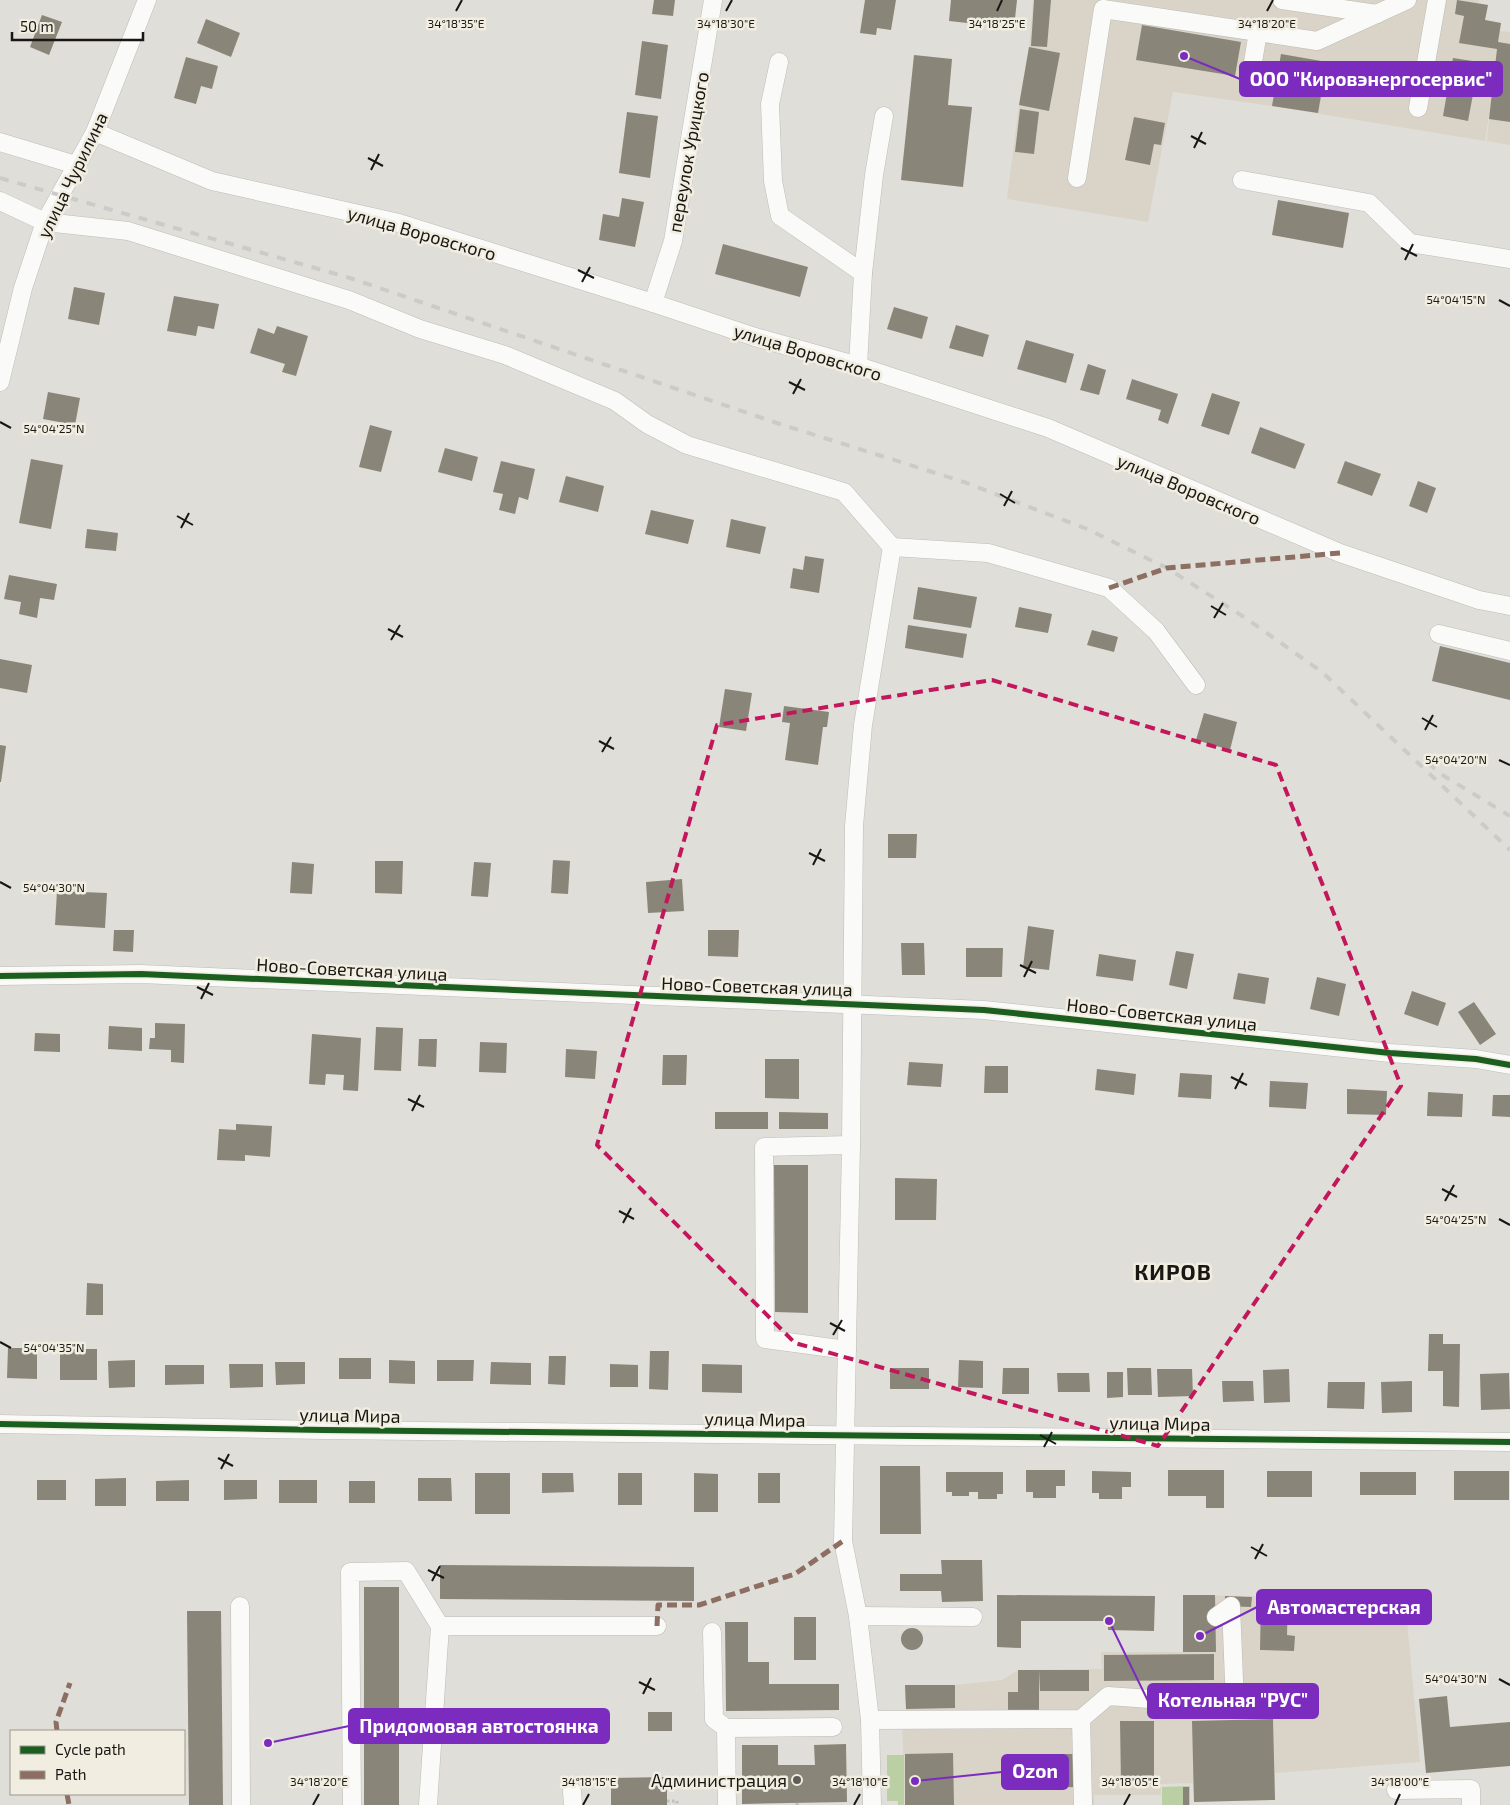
<svg xmlns="http://www.w3.org/2000/svg" width="1510" height="1805" viewBox="0 0 1510 1805" font-family="'Exo 2',sans-serif">
<style>
.built{fill:#d9d4c7}
.green{fill:#bacfa4}
.building{fill:#898579}
.lines{fill:none;stroke-linecap:round;stroke-linejoin:round}
.minor-casing{stroke:#bebcb8;stroke-width:19}
.path{stroke:#c0bfbd;stroke-width:3;stroke-dasharray:2.5 2.5;stroke-linecap:butt}
.minor{stroke:#fafaf9;stroke-width:18}
.rail{stroke:#cccbca;stroke-width:4;stroke-dasharray:9 9;stroke-linecap:butt}
.quiet{stroke:#8d6e63;stroke-width:5;stroke-dasharray:10 5;stroke-linecap:butt}
.cycleway-casing{stroke:#f1ede1;stroke-width:9}
.cycleway{stroke:#1b5e20;stroke-width:6}
.marked{fill:none;stroke:#c2185b;stroke-width:4;stroke-dasharray:10 6;stroke-linejoin:round}
.ticks{fill:none;stroke:#191713;stroke-width:2}
.poi-dot{fill:#5f5d58;stroke:#f1ede1;stroke-width:2}
.labels{text-anchor:middle;dominant-baseline:central;stroke-width:5;stroke-linejoin:round;paint-order:stroke}
.street-label{font-size:18px;fill:#191713;stroke:#f1ede1}
.poi-label{font-size:18px;fill:#191713;stroke:#f1ede1;text-anchor:end}
.district-label{font-size:22px;font-weight:bold;letter-spacing:1px;fill:#191713;stroke:#f1ede1}
.ticks-label{font-size:12px;text-anchor:middle;fill:#191713;stroke:#f1ede1;stroke-width:5;stroke-linejoin:round;paint-order:stroke}
.leader{fill:none;stroke:#7b2cbf;stroke-width:2}
.callout-dot{fill:#7b2cbf;stroke:#f1ede1;stroke-width:2}
.callout{fill:#7b2cbf;stroke:#7b2cbf;stroke-width:2}
.callout-label{font-size:19px;text-anchor:middle;font-weight:bold;fill:#fff}
</style>
<rect width="100%" height="100%" fill="#e0ded8"/>
<g class="built">
<polygon points="1033,0 1479,0 1479,3 1488,5 1485,20 1501,23 1500,31 1510,32 1510,145 1487,141 1490,108 1485,141 1272,106 1173,92 1148,222 1007,199 1019,105 1029,47"/>
<polygon points="1183,1595 1405,1599 1420,1762 1275,1773 1275,1800 1194,1802 1193,1783 1161,1784 1161,1795 1094,1795 1094,1805 905,1805 902,1719 906,1709 905,1685 955,1685 1002,1680 1018,1670 1102,1669 1101,1652 1183,1652"/>
</g>
<g class="green">
<polygon points="887,1755 904,1755 904,1805 898,1805 898,1801 887,1801"/>
<polygon points="1190,1786 1190,1805 1162,1805 1162,1787"/>
</g>
<g class="building">
<polygon points="654,0 675,0 673,16 652,14"/>
<polygon points="865,0 896,0 891,30 877,28 876,35 860,33"/>
<polygon points="951,0 1017,0 1014,28 949,21"/>
<polygon points="1034,0 1051,0 1047,47 1031,46"/>
<polygon points="1457,0 1488,5 1485,20 1501,23 1498,42 1510,44 1510,122 1489,119 1497,49 1459,43 1464,16 1455,14"/>
<polygon points="42,15 62,22 49,55 30,47"/>
<polygon points="206,19 240,33 231,57 197,43"/>
<polygon points="1142,25 1241,42 1235,76 1136,60"/>
<polygon points="642,41 668,45 661,99 635,95"/>
<polygon points="1029,47 1060,53 1049,111 1019,105"/>
<polygon points="1281,54 1327,62 1318,113 1272,106"/>
<polygon points="914,55 952,59 948,105 972,107 963,187 901,180"/>
<polygon points="186,57 218,66 212,89 201,86 196,104 174,98"/>
<polygon points="1453,58 1479,62 1468,121 1443,116"/>
<polygon points="1020,109 1039,112 1034,154 1015,152"/>
<polygon points="627,112 658,116 650,178 619,173"/>
<polygon points="1134,117 1165,123 1161,145 1154,144 1150,165 1125,160"/>
<polygon points="622,198 644,202 635,247 599,240 603,214 619,217"/>
<polygon points="1278,200 1349,213 1343,248 1272,235"/>
<polygon points="723,244 808,267 800,297 715,274"/>
<polygon points="74,287 105,293 99,325 68,319"/>
<polygon points="174,296 219,304 214,329 198,326 196,336 167,331"/>
<polygon points="894,307 928,317 922,339 887,329"/>
<polygon points="956,325 989,335 983,357 949,348"/>
<polygon points="277,326 308,336 296,376 282,372 285,364 250,353 258,328 274,334"/>
<polygon points="1026,340 1074,354 1066,383 1017,369"/>
<polygon points="1088,364 1106,370 1099,395 1080,390"/>
<polygon points="1132,379 1178,394 1168,424 1158,420 1161,410 1126,399"/>
<polygon points="48,392 80,398 75,425 43,419"/>
<polygon points="1212,393 1240,402 1229,435 1201,426"/>
<polygon points="370,425 392,431 381,472 359,467"/>
<polygon points="1260,427 1305,444 1295,469 1251,453"/>
<polygon points="445,448 478,457 472,481 438,472"/>
<polygon points="31,459 63,465 51,529 19,523"/>
<polygon points="501,461 535,469 528,500 519,497 515,514 499,510 503,494 493,492"/>
<polygon points="1345,461 1381,474 1372,496 1337,483"/>
<polygon points="566,476 604,486 598,512 559,502"/>
<polygon points="1418,481 1436,488 1427,513 1409,506"/>
<polygon points="651,510 694,520 688,544 645,534"/>
<polygon points="731,519 766,527 760,554 726,547"/>
<polygon points="87,529 118,533 116,551 85,548"/>
<polygon points="805,556 824,559 819,593 790,588 793,568 803,570"/>
<polygon points="9,575 57,584 54,600 40,598 37,618 19,614 21,602 4,599"/>
<polygon points="918,587 977,597 971,628 913,619"/>
<polygon points="1019,607 1052,614 1048,633 1015,627"/>
<polygon points="908,625 967,634 963,658 905,648"/>
<polygon points="1092,630 1118,637 1114,652 1087,645"/>
<polygon points="1440,646 1510,663 1510,700 1432,681"/>
<polygon points="0,659 32,665 27,693 0,688"/>
<polygon points="725,689 752,693 746,731 719,727"/>
<polygon points="784,706 829,712 827,727 823,727 818,765 785,760 790,723 782,722"/>
<polygon points="1204,713 1237,722 1230,750 1196,740"/>
<polygon points="0,745 6,746 1,782 0,782"/>
<polygon points="888,834 917,834 916,858 888,858"/>
<polygon points="553,860 570,861 568,894 551,893"/>
<polygon points="375,861 403,861 402,894 375,893"/>
<polygon points="292,862 314,864 312,894 290,893"/>
<polygon points="474,862 491,863 488,897 471,896"/>
<polygon points="682,879 684,911 648,913 646,882"/>
<polygon points="57,891 107,893 105,928 55,925"/>
<polygon points="1028,926 1054,930 1049,970 1023,967"/>
<polygon points="114,930 134,930 133,952 113,951"/>
<polygon points="708,930 739,930 738,957 708,956"/>
<polygon points="901,943 924,943 925,975 902,975"/>
<polygon points="966,948 1003,948 1002,977 966,977"/>
<polygon points="1176,951 1194,954 1187,989 1169,985"/>
<polygon points="1099,954 1136,960 1133,981 1096,976"/>
<polygon points="1238,973 1269,978 1265,1004 1233,999"/>
<polygon points="1317,977 1346,984 1339,1016 1310,1009"/>
<polygon points="1412,991 1446,1003 1438,1026 1404,1014"/>
<polygon points="1474,1002 1496,1034 1480,1045 1458,1012"/>
<polygon points="155,1023 185,1024 184,1063 171,1062 171,1050 149,1049 150,1038 155,1038"/>
<polygon points="109,1026 142,1028 142,1051 108,1049"/>
<polygon points="376,1027 403,1028 401,1071 374,1070"/>
<polygon points="35,1033 60,1034 60,1052 34,1051"/>
<polygon points="312,1034 361,1038 358,1091 343,1090 344,1075 326,1074 325,1085 309,1084"/>
<polygon points="419,1039 437,1039 436,1067 418,1066"/>
<polygon points="480,1042 507,1043 506,1073 479,1072"/>
<polygon points="566,1049 597,1051 595,1079 565,1077"/>
<polygon points="663,1055 687,1055 686,1085 662,1085"/>
<polygon points="765,1059 799,1059 799,1099 765,1098"/>
<polygon points="909,1062 943,1064 941,1087 907,1085"/>
<polygon points="985,1066 1008,1066 1008,1093 984,1093"/>
<polygon points="1097,1069 1136,1074 1134,1095 1095,1090"/>
<polygon points="1180,1073 1212,1075 1211,1099 1178,1097"/>
<polygon points="1270,1081 1308,1083 1306,1109 1269,1107"/>
<polygon points="1347,1089 1387,1091 1386,1115 1347,1114"/>
<polygon points="1428,1092 1463,1094 1462,1117 1427,1116"/>
<polygon points="1493,1095 1510,1095 1510,1117 1492,1116"/>
<rect x="715" y="1112" width="53" height="17"/>
<polygon points="779,1112 828,1113 828,1129 779,1129"/>
<polygon points="236,1124 272,1126 270,1157 245,1155 245,1161 217,1160 219,1129 236,1130"/>
<polygon points="774,1165 808,1165 808,1313 775,1312"/>
<polygon points="895,1178 937,1179 936,1220 895,1220"/>
<polygon points="87,1283 103,1284 103,1315 86,1315"/>
<polygon points="1429,1334 1443,1334 1443,1344 1460,1344 1459,1407 1443,1406 1443,1371 1428,1371"/>
<polygon points="8,1348 37,1348 37,1379 7,1378"/>
<rect x="60" y="1349" width="37" height="31"/>
<polygon points="650,1351 669,1351 668,1390 649,1389"/>
<polygon points="549,1356 566,1356 565,1385 548,1384"/>
<rect x="339" y="1358" width="32" height="21"/>
<polygon points="135,1360 135,1387 109,1388 108,1361"/>
<polygon points="389,1360 415,1361 415,1384 389,1383"/>
<polygon points="437,1360 474,1360 473,1381 437,1381"/>
<polygon points="959,1360 983,1361 983,1388 958,1387"/>
<polygon points="275,1362 305,1362 305,1384 276,1385"/>
<polygon points="491,1362 531,1363 531,1385 490,1384"/>
<polygon points="229,1364 263,1364 263,1387 230,1388"/>
<polygon points="610,1364 638,1365 638,1387 610,1387"/>
<polygon points="702,1364 742,1365 742,1393 702,1392"/>
<polygon points="165,1365 204,1365 204,1384 165,1385"/>
<rect x="890" y="1368" width="39" height="21"/>
<polygon points="1003,1368 1029,1368 1029,1394 1002,1394"/>
<polygon points="1127,1368 1151,1368 1152,1395 1128,1395"/>
<polygon points="1157,1369 1192,1369 1193,1396 1158,1397"/>
<polygon points="1289,1369 1290,1402 1264,1403 1263,1370"/>
<polygon points="1107,1372 1123,1372 1123,1397 1107,1398"/>
<polygon points="1057,1373 1089,1373 1090,1392 1058,1392"/>
<polygon points="1509,1373 1510,1409 1481,1410 1480,1374"/>
<polygon points="1222,1381 1253,1381 1254,1401 1223,1402"/>
<polygon points="1412,1381 1412,1412 1382,1413 1381,1382"/>
<polygon points="1328,1382 1365,1382 1364,1409 1327,1408"/>
<polygon points="880,1466 920,1466 921,1534 880,1534"/>
<polygon points="1026,1470 1065,1470 1065,1486 1056,1486 1056,1498 1033,1498 1033,1492 1026,1492"/>
<polygon points="1168,1470 1224,1470 1224,1508 1206,1508 1206,1496 1168,1496"/>
<polygon points="1092,1471 1131,1472 1131,1487 1122,1487 1122,1499 1099,1499 1099,1493 1092,1493"/>
<rect x="1267" y="1471" width="45" height="26"/>
<rect x="1454" y="1471" width="55" height="29"/>
<polygon points="946,1472 1003,1472 1003,1494 997,1494 997,1499 978,1499 978,1492 969,1492 969,1496 952,1496 952,1492 946,1492"/>
<rect x="1360" y="1472" width="56" height="23"/>
<rect x="475" y="1473" width="35" height="41"/>
<polygon points="542,1473 573,1473 574,1492 542,1493"/>
<rect x="618" y="1473" width="24" height="32"/>
<polygon points="694,1473 718,1474 718,1512 694,1512"/>
<rect x="758" y="1473" width="22" height="30"/>
<polygon points="126,1478 126,1506 95,1506 95,1479"/>
<polygon points="418,1478 451,1478 452,1501 418,1501"/>
<rect x="37" y="1480" width="29" height="20"/>
<polygon points="189,1480 189,1501 156,1501 156,1481"/>
<polygon points="224,1480 257,1480 257,1499 224,1500"/>
<rect x="279" y="1480" width="38" height="23"/>
<rect x="349" y="1481" width="26" height="22"/>
<polygon points="941,1560 982,1560 983,1601 942,1602 941,1591 900,1591 900,1574 942,1574"/>
<polygon points="440,1565 694,1567 694,1601 440,1599"/>
<rect x="364" y="1587" width="35" height="218"/>
<polygon points="997,1595 1155,1596 1154,1631 1108,1630 1108,1621 1021,1621 1021,1648 997,1647"/>
<polygon points="1183,1595 1215,1595 1216,1652 1183,1652"/>
<polygon points="1225,1596 1252,1597 1251,1607 1225,1606"/>
<polygon points="1261,1597 1288,1598 1287,1635 1295,1636 1294,1651 1260,1650"/>
<polygon points="187,1611 221,1611 223,1805 189,1805"/>
<rect x="794" y="1617" width="22" height="43"/>
<polygon points="725,1622 748,1622 748,1662 769,1662 769,1684 839,1684 839,1710 726,1711"/>
<circle cx="912" cy="1639" r="11"/>
<polygon points="1214,1654 1214,1680 1104,1681 1104,1655"/>
<polygon points="1018,1670 1039,1670 1039,1711 1008,1711 1008,1692 1018,1692"/>
<polygon points="1039,1670 1089,1670 1089,1691 1040,1691"/>
<polygon points="905,1685 955,1685 955,1708 906,1709"/>
<polygon points="1447,1696 1450,1727 1510,1722 1510,1766 1426,1773 1419,1699"/>
<rect x="648" y="1712" width="24" height="19"/>
<polygon points="1273,1719 1275,1800 1194,1802 1192,1721"/>
<polygon points="1120,1721 1154,1721 1154,1784 1121,1784"/>
<polygon points="846,1744 847,1802 742,1804 742,1745 778,1745 778,1765 815,1765 814,1745"/>
<polygon points="953,1753 954,1805 905,1805 905,1754"/>
<polygon points="1021,1754 1078,1754 1078,1787 1021,1788"/>
<polygon points="667,1777 667,1805 611,1805 611,1778"/>
<rect x="1183" y="1787" width="6" height="18"/>
</g>
<g class="lines">
<g class="minor-casing">
<g id="minor">
<polyline points="1282,0 1377,14"/>
<polyline points="779,62 770,104 773,181 780,216 863,273 858,366"/>
<polyline points="1250,80 1258,32"/>
<polyline points="1418,108 1437,0"/>
<polyline points="95,132 212,181 399,223 653,303 755,337 858,366 1048,428 1340,553 1479,600 1510,606"/>
<polyline points="0,142 76,165"/>
<polyline points="1077,178 1103,9 1317,41 1407,0"/>
<polyline points="1242,180 1369,203 1410,243 1510,259"/>
<polyline points="0,201 45,222 128,231 349,300 420,329 505,355 615,401 647,424 687,445 844,492 892,547 988,553 1109,588 1156,631 1196,685"/>
<polyline points="863,273 874,175 884,116"/>
<polyline points="653,303 673,241 713,0"/>
<polyline points="0,382 23,288 45,222 95,132 147,0"/>
<polyline points="1439,634 1510,651"/>
<polyline points="0,976 141,974 984,1010 1390,1053 1476,1059 1510,1065"/>
<polyline points="847,1350 765,1339 764,1147 851,1145"/>
<polyline points="0,1424 324,1430 1510,1442"/>
<polyline points="240,1606 241,1805"/>
<polyline points="858,1616 973,1617"/>
<polyline points="712,1632 714,1719 726,1728"/>
<polyline points="1081,1719 1083,1805"/>
<polyline points="870,1720 1081,1719 1108,1696 1235,1705 1231,1606 1216,1617"/>
<polyline points="1396,1790 1471,1789 1471,1805"/>
<polyline points="572,1791 573,1805"/>
<polyline points="352,1805 350,1572 406,1571 440,1626"/>
<polyline points="428,1805 440,1626 657,1626"/>
<polyline points="727,1805 726,1728 833,1727"/>
<polyline points="872,1805 870,1720 858,1616 843,1541 851,1145 854,826 863,725 892,547"/>
</g>
</g>
<g class="path">
<polyline points="667,1801 677,1801 677,1805"/>
<polyline points="797,1803 797,1805"/>
</g>
<use href="#minor" class="minor"/>
<g class="rail">
<polyline points="0,178 350,278 780,424 964,482 1087,529 1167,568 1244,617 1322,672 1510,850"/>
<polyline points="1428,763 1444,776 1510,816"/>
</g>
<g class="quiet">
<polyline points="1109,588 1167,568 1340,553"/>
<polyline points="657,1626 658,1605 699,1605 795,1574 843,1541"/>
<polyline points="57,1731 56,1722 70,1683"/>
<polyline points="67,1794 69,1805"/>
</g>
<g class="cycleway-casing">
<g id="cycleway">
<polyline points="0,976 141,974 984,1010 1390,1053 1476,1059 1510,1065"/>
<polyline points="0,1424 324,1430 1510,1442"/>
</g>
</g>
<use href="#cycleway" class="cycleway"/>
</g>
<path class="marked" d="M992,680L1276,765L1401,1086L1158,1446L795,1343L597,1145L717,725Z"/>
<path class="ticks" d="M456,11L462,0M726,11L732,0M997,11L1002,0M1267,11L1273,0M1191,136L1206,144M1194,148L1202,132M368,158L383,166M371,170L379,154M1401,248L1417,256M1405,260L1413,244M578,270L594,278M582,282L590,267M1499,300L1510,306M789,382L805,390M793,394L801,379M0,422L11,428M1000,494L1015,503M1004,506L1012,491M177,516L193,525M181,528L189,513M1211,606L1226,615M1214,618L1223,603M388,629L403,637M391,640L400,625M1422,718L1437,727M1425,730L1433,715M599,741L614,749M602,752L611,737M1499,760L1510,765M809,853L825,861M813,865L821,849M0,882L11,888M1020,965L1036,973M1024,977L1032,961M197,987L213,995M201,999L209,983M1231,1077L1247,1085M1235,1089L1243,1073M408,1099L424,1107M412,1111L420,1095M1442,1189L1457,1197M1445,1201L1454,1185M619,1211L634,1219M1499,1219L1510,1225M623,1223L631,1208M830,1323L845,1331M833,1335L842,1320M0,1342L11,1348M1040,1435L1056,1444M1044,1447L1052,1432M218,1458L233,1466M221,1469L229,1454M1251,1547L1267,1556M1255,1559L1263,1544M428,1570L444,1578M432,1581L440,1566M1499,1679L1510,1685M639,1682L655,1690M643,1694L651,1678M313,1805L319,1794M583,1805L589,1794M854,1805L860,1794M1124,1805L1130,1794M1395,1805L1400,1794"/>
<circle class="poi-dot" cx="797" cy="1780" r="5"/>
<g class="labels">
<g class="street-label">
<text transform="translate(688 152) rotate(-80)">переулок Урицкого</text>
<text transform="translate(72 175) rotate(-64)">улица Чурилина</text>
<text transform="translate(422 233) rotate(16)">улица Воровского</text>
<text transform="translate(808 352) rotate(17)">улица Воровского</text>
<text transform="translate(1189 489) rotate(23)">улица Воровского</text>
<text transform="translate(352 969) rotate(3)">Ново-Советская улица</text>
<text transform="translate(757 986) rotate(2)">Ново-Советская улица</text>
<text transform="translate(1162 1014) rotate(6)">Ново-Советская улица</text>
<text transform="translate(350 1415) rotate(1)">улица Мира</text>
<text transform="translate(755 1419) rotate(1)">улица Мира</text>
<text transform="translate(1160 1423) rotate(1)">улица Мира</text>
</g>
<g class="poi-label">
<text x="787" y="1780">Администрация</text>
</g>
<g class="district-label">
<text x="1173" y="1271">КИРОВ</text>
</g>
</g>
<g class="ticks-label">
<text x="456" y="28">34°18'35"E</text>
<text x="726" y="28">34°18'30"E</text>
<text x="997" y="28">34°18'25"E</text>
<text x="1267" y="28">34°18'20"E</text>
<text x="1456" y="304">54°04'15"N</text>
<text x="54" y="433">54°04'25"N</text>
<text x="1456" y="764">54°04'20"N</text>
<text x="54" y="892">54°04'30"N</text>
<text x="1456" y="1224">54°04'25"N</text>
<text x="54" y="1352">54°04'35"N</text>
<text x="1456" y="1683">54°04'30"N</text>
<text x="319" y="1786">34°18'20"E</text>
<text x="589" y="1786">34°18'15"E</text>
<text x="860" y="1786">34°18'10"E</text>
<text x="1130" y="1786">34°18'05"E</text>
<text x="1400" y="1786">34°18'00"E</text>
</g>
<path class="leader" d="M1184 56L1240 79M1200 1636L1257 1607M1109 1621L1148 1701M268 1743L349 1726M915 1781L1002 1772"/>
<g class="callout-dot">
<circle cx="1184" cy="56" r="5"/>
<circle cx="1200" cy="1636" r="5"/>
<circle cx="1109" cy="1621" r="5"/>
<circle cx="268" cy="1743" r="5"/>
<circle cx="915" cy="1781" r="5"/>
</g>
<g class="callout">
<rect x="1240" y="62" width="262" height="34" rx="5"/>
<rect x="1257" y="1590" width="174" height="34" rx="5"/>
<rect x="1148" y="1684" width="170" height="34" rx="5"/>
<rect x="349" y="1709" width="260" height="34" rx="5"/>
<rect x="1002" y="1755" width="66" height="34" rx="5"/>
</g>
<g class="callout-label">
<text x="1371" y="86">ООО "Кировэнергосервис"</text>
<text x="1344" y="1614">Автомастерская</text>
<text x="1233" y="1707">Котельная "РУС"</text>
<text x="479" y="1733">Придомовая автостоянка</text>
<text x="1035" y="1778">Ozon</text>
</g>
<rect x="10" y="1730" width="175" height="65" fill="#f1ede1" stroke="#9b978f"/>
<rect x="20" y="1746" width="25" height="8" fill="#1b5e20" stroke="#9b978f"/>
<text x="55" y="1755" font-size="15" fill="#191713">Cycle path</text>
<rect x="20" y="1771" width="25" height="8" fill="#8d6e63" stroke="#9b978f"/>
<text x="55" y="1780" font-size="15" fill="#191713">Path</text>
<path d="M12 32v8h131v-8" fill="none" stroke="#191713" stroke-width="2.5"/>
<text x="20" y="32" font-size="15" fill="#191713" stroke="#f1ede1" stroke-width="4" paint-order="stroke">50 m</text>
</svg>
